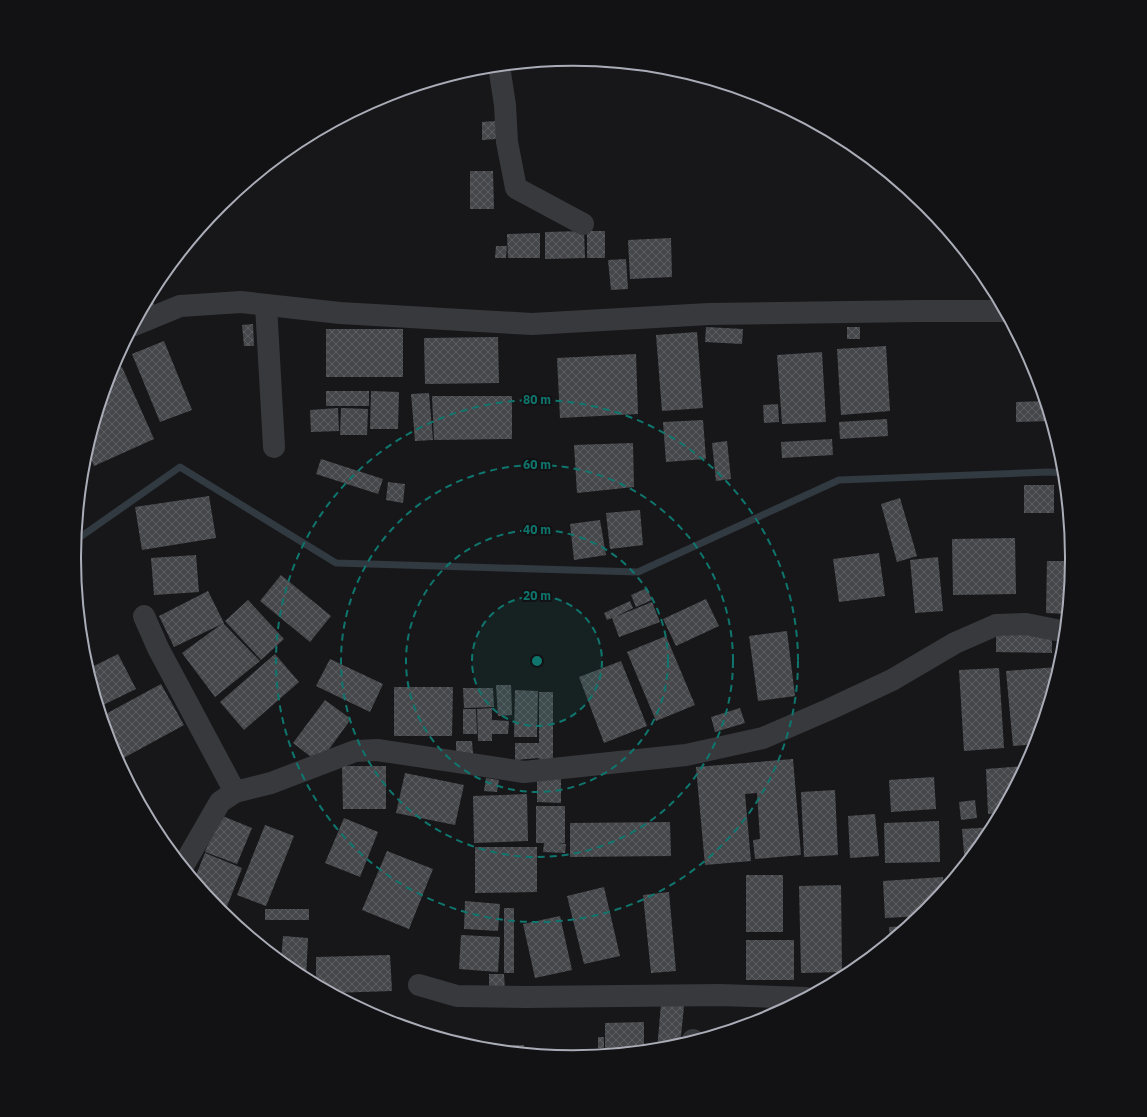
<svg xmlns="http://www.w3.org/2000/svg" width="1147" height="1117" viewBox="0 0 1147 1117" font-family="'IBM Plex Sans',sans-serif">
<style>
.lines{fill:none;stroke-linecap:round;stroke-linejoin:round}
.stream{stroke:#313941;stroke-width:7}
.building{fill:url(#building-cross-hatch)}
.minor{stroke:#38393d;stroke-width:22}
.ring{fill:none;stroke:#0f766e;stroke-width:2;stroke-dasharray:7 5}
.rim{fill:none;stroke:#aaadb7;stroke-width:2}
.centre{fill:#0f766e;stroke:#121214;stroke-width:2}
.ring-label{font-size:12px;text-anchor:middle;font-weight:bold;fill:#0f766e;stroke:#121214;stroke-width:4;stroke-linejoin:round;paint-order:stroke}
</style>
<defs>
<pattern id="building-cross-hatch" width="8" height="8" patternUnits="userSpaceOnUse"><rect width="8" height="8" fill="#46474b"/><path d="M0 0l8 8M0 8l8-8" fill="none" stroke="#5e5f63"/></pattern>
</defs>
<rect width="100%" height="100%" fill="#171719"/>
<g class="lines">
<polyline class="stream" points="76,540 180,467 336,563 638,572 839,480 1048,472 1065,473"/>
</g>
<g class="building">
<polygon points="496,121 496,139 482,140 482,122"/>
<polygon points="470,171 493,171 494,209 470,209"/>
<polygon points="584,231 585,258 545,259 545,232"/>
<rect x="587" y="231" width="18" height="27"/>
<polygon points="540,233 540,258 508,258 507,234"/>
<polygon points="671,238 672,277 630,279 628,240"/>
<polygon points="496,246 507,246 506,258 495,258"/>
<polygon points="626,259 628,289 611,290 608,260"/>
<polygon points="153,291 154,310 144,310 144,307"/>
<polygon points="253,324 254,346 244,346 242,325"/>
<polygon points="706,327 743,329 742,344 705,342"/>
<rect x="847" y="327" width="13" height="12"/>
<rect x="326" y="329" width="77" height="48"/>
<polygon points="697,332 703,408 662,411 656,335"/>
<polygon points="498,337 499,383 425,384 424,338"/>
<polygon points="164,341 192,410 160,422 132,354"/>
<polygon points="886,346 890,411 841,415 837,349"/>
<polygon points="822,352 826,422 782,424 777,355"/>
<polygon points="636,354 638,414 560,418 557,358"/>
<polygon points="122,367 154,439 94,466 87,450 111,371"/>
<rect x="326" y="391" width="43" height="15"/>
<polygon points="371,391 399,392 398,429 370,429"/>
<polygon points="429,393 433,440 415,441 411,394"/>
<polygon points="432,396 512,396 512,439 434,440"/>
<polygon points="1045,401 1051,421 1016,422 1016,402"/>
<polygon points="778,404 779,422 764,423 763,405"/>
<polygon points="338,408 339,431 311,432 310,410"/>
<polygon points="341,408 368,409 367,435 340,435"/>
<polygon points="887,419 888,436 840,439 839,422"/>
<polygon points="703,420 706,459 666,462 663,422"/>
<polygon points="832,439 833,455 782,458 781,442"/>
<polygon points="727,441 731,479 716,481 712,443"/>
<polygon points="633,443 634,487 577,493 574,445"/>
<polygon points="321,459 383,479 378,494 316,474"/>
<polygon points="388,482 405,484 403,503 386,500"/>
<rect x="1024" y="485" width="30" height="28"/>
<polygon points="209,496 216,538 142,550 135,507"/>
<polygon points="900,498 917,556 897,562 881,504"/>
<polygon points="640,510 643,545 610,549 606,513"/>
<polygon points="600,520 606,555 574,560 570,524"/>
<polygon points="1015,538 1016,594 953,595 952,539"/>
<polygon points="879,553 885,596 839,602 833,559"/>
<polygon points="196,555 199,592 154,595 151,558"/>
<polygon points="938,557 943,611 915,613 910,560"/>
<polygon points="1047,561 1073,561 1068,614 1046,613"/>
<polygon points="281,575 331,616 310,642 260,601"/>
<polygon points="647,588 652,600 636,607 631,595"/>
<polygon points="208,591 224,623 174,647 159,616"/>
<polygon points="706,599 719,626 676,646 663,619"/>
<polygon points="248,600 284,639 261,660 225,621"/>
<polygon points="630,601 633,608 615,617 652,602 660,622 619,637 612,618 607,620 604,613"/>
<polygon points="223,623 260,661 215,697 182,653"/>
<polygon points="787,631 795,696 758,701 749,636"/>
<polygon points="996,632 1052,633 1052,653 996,652"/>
<polygon points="666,636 695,705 656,721 627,652"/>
<polygon points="118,654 136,689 99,707 88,669"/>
<polygon points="275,654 299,682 244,730 220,702"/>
<polygon points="330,659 383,684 370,712 316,686"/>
<polygon points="621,661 647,726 604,743 579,677"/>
<polygon points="1057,667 1058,675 1037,744 1013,746 1006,671"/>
<polygon points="999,668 1004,748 964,751 959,670"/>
<polygon points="161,684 184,725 118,761 112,749 102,716"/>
<polygon points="496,685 511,685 512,715 498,716"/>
<polygon points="394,687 453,687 452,736 394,736"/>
<polygon points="463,688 493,688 494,707 464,708"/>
<polygon points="515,690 538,691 537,737 514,737"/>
<polygon points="539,692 553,692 553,760 540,761 539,758 515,760 515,743 539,743"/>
<polygon points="325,700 351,719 319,763 293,743"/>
<polygon points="492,708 492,720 509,721 508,734 492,734 492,741 478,741 477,709"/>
<polygon points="740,708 745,723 715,732 711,717"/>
<polygon points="463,709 476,709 477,734 463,734"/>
<polygon points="456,741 472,741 473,754 456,754"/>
<polygon points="793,759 801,855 755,859 753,840 760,839 757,793 745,794 751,861 705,865 696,767"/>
<polygon points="342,766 386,766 386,809 343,809"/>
<polygon points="1026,766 1001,813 988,814 986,769"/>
<polygon points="405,773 464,785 455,825 396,813"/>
<polygon points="934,777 936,809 891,812 889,780"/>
<polygon points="486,778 499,780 497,792 484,791"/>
<polygon points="537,778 561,779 561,803 537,802"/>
<polygon points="835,790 838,855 804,857 801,792"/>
<polygon points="527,794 528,841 474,843 473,796"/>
<polygon points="975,800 977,818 961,820 959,802"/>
<polygon points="536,806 565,806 565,843 558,843 566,844 565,853 543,852 544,843 536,843"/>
<polygon points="875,814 879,856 850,858 848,816"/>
<polygon points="220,815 252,828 237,864 205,852"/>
<polygon points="344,818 378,832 360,877 325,863"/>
<polygon points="939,821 940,862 885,863 884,823"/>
<polygon points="670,822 671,856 570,857 570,823"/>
<polygon points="265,825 294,836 266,906 237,895"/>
<polygon points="994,827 989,836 965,865 962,829"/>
<polygon points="475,847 537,847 537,892 475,893"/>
<polygon points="387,851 433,869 409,929 362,910"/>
<polygon points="205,853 242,868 226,909 214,904 194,880"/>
<rect x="746" y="875" width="37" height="57"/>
<polygon points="943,877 944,891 922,916 885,918 883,881"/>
<polygon points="841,885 842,972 801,973 799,886"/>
<polygon points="604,887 620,956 584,964 567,896"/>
<polygon points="669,892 676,971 651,973 643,895"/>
<polygon points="465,901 500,904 498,931 464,929"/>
<rect x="504" y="908" width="10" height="65"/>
<rect x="265" y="909" width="44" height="11"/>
<polygon points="560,916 572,970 535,978 523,924"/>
<polygon points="909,926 907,928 890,942 889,927"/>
<polygon points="461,935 500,937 498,972 459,969"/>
<polygon points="283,936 308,938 306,979 296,974 281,962"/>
<rect x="746" y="940" width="48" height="40"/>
<polygon points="390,955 392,991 332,993 316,985 316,957"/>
<polygon points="489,974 504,974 505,991 489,992"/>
<polygon points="661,1004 684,1006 680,1046 671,1048 657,1050"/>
<polygon points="644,1022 644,1047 605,1048 605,1023"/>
<rect x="598" y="1037" width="6" height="11"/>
<polygon points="507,1045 524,1045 524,1053 507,1051"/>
</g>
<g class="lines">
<g class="minor">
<polyline points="499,66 505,105 507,142 516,188 583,224"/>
<polyline points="266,305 274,447"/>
<polyline points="134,325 180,306 241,302 340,313 532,324 709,314 919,311 1005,311"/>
<polyline points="144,616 158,648 235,792"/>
<polyline points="183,866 220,802 235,792 271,783 355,751 377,750 524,772 686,755 763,738 830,709 892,680 955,643 996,625 1026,624 1066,632"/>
<polyline points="419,985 457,996 526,997 720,995 806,998"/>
<polyline points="693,1042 693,1040"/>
</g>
</g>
<circle cx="537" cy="661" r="65" fill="#0f766e" fill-opacity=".12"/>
<g class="ring">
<circle cx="537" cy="661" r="65"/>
<circle cx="537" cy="661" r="131"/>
<circle cx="537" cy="661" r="196"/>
<circle cx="537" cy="661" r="261"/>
</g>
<path d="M0 0H1147V1117H0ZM81 558a492 492 0 1 1 984 0a492 492 0 1 1-984 0Z" fill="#121214" fill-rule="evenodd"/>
<path class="rim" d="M81 558a492 492 0 1 1 984 0a492 492 0 1 1-984 0Z"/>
<circle cx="537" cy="661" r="6" class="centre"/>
<g class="ring-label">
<text x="537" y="404">80 m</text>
<text x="537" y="469">60 m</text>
<text x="537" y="534">40 m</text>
<text x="537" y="600">20 m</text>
</g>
</svg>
